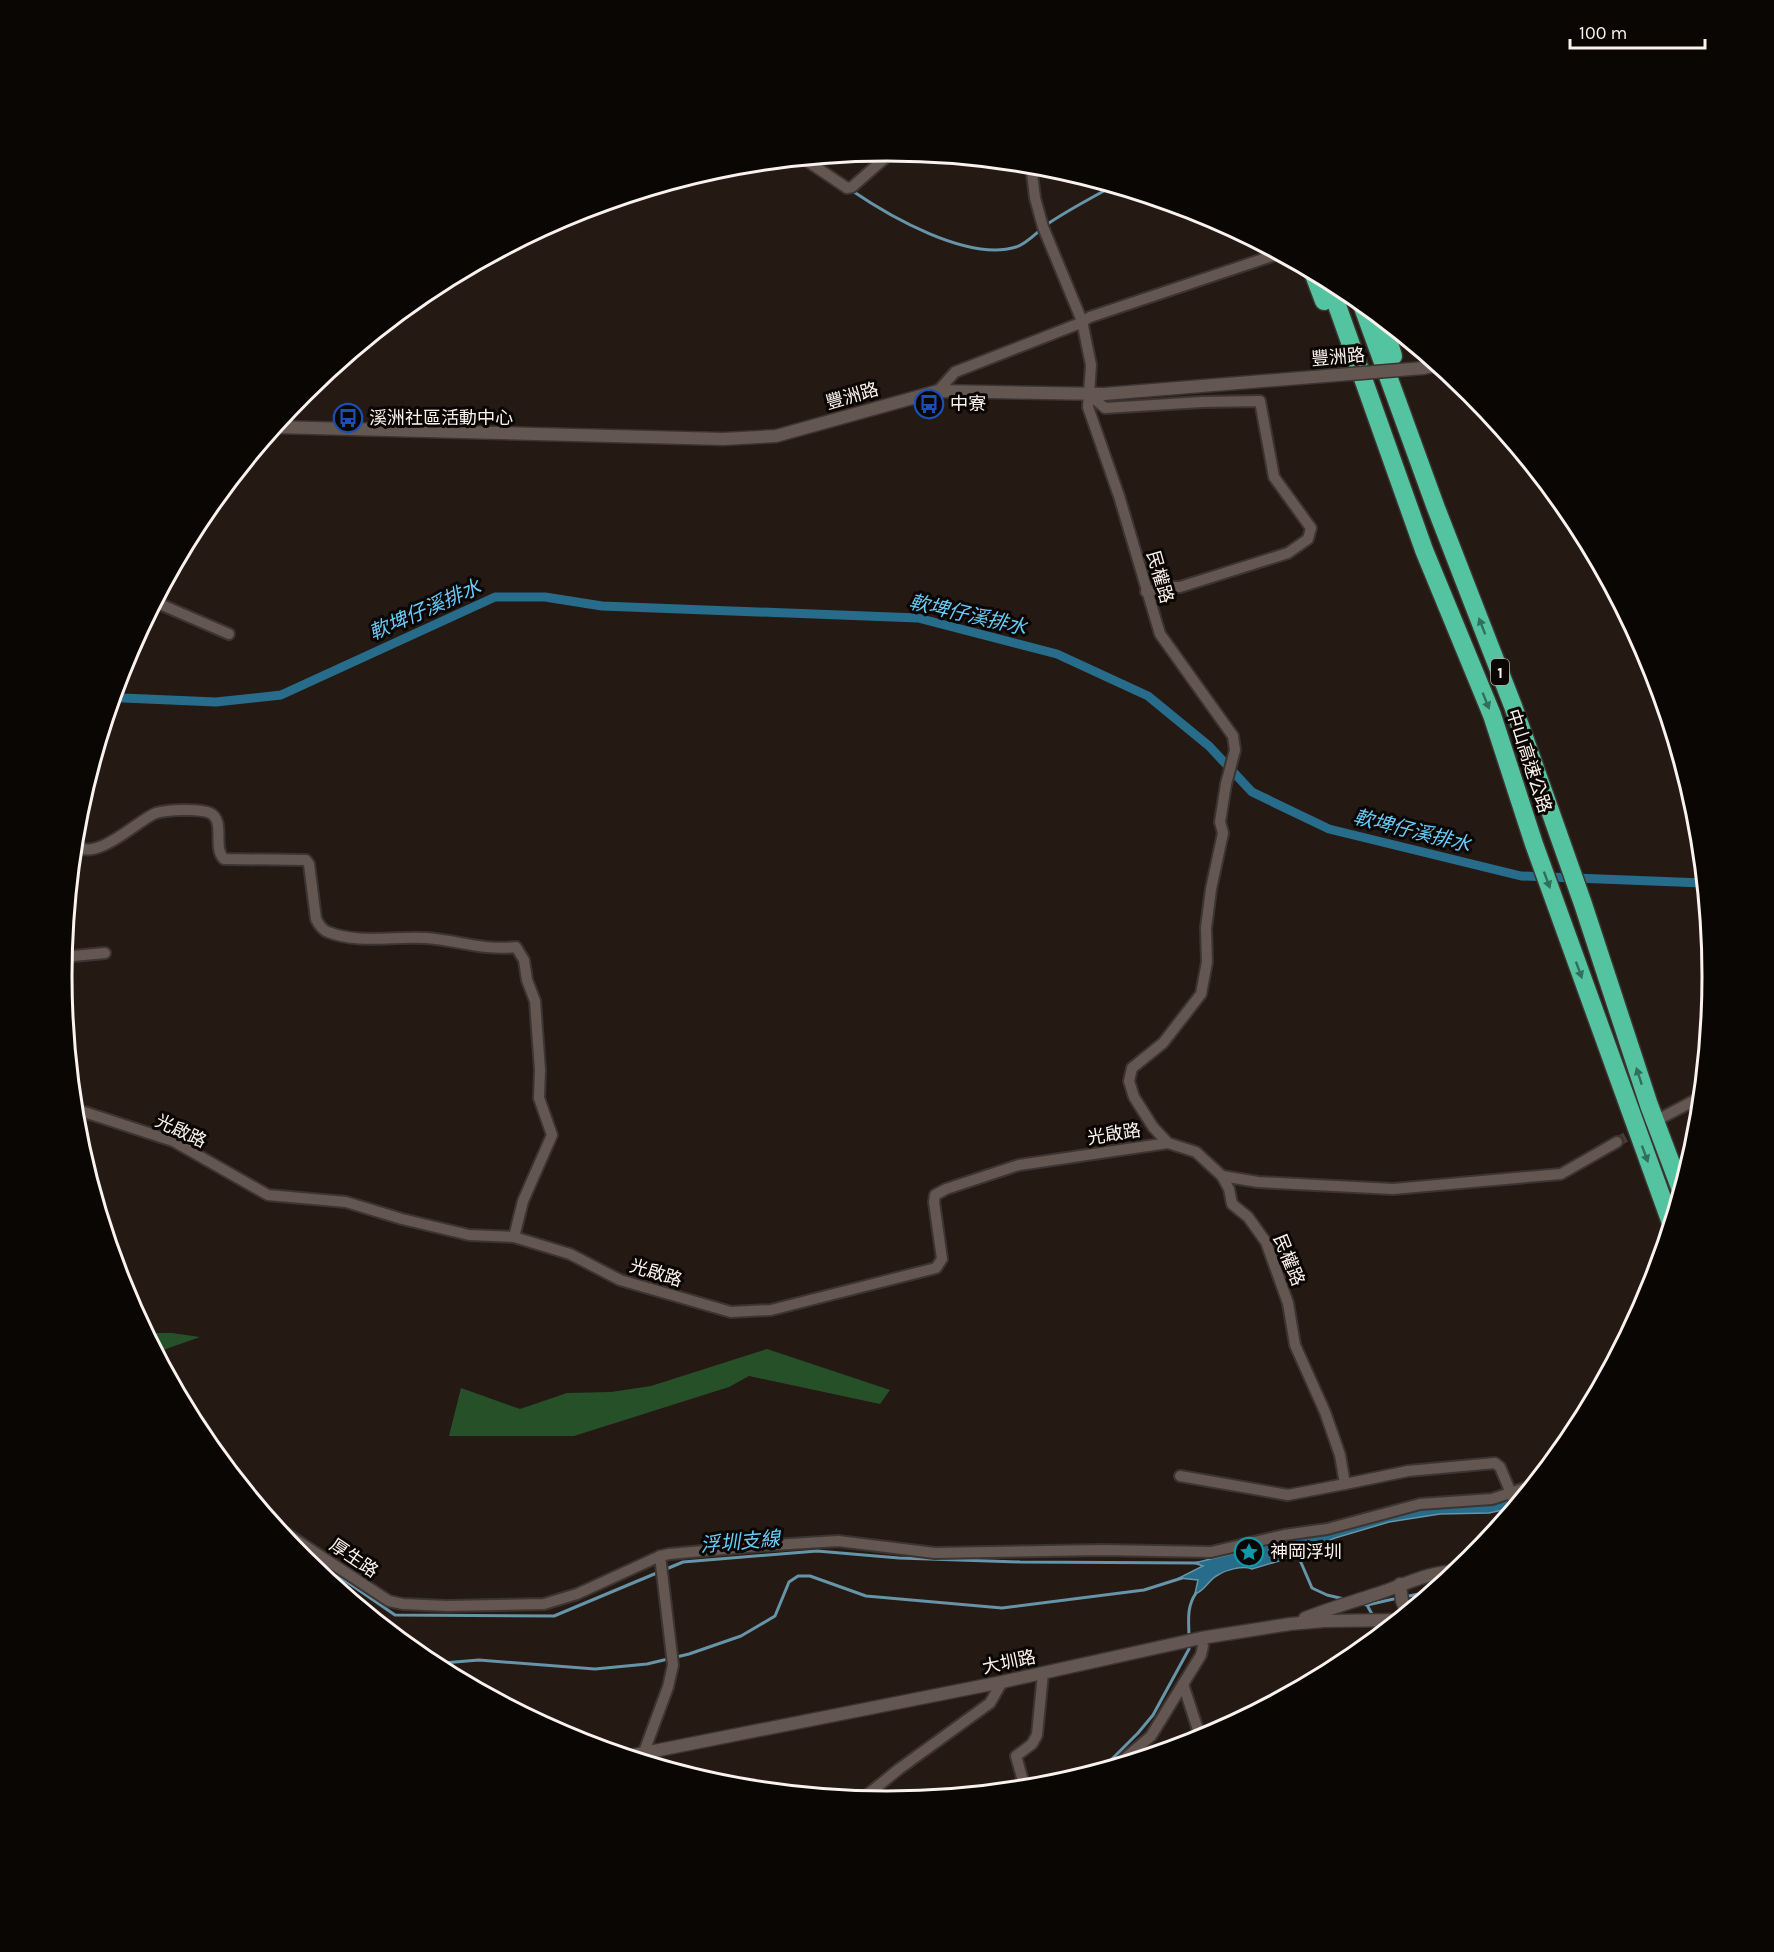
<svg xmlns="http://www.w3.org/2000/svg" width="1774" height="1952" viewBox="0 0 1774 1952" font-family="Karla,'Noto Sans TC',sans-serif">
<style>
.forest{fill:#265128}
.water{fill:#276c8a;stroke:#6694a8;stroke-width:1.5}
.lines{fill:none;stroke-linecap:round;stroke-linejoin:round}
.stream{stroke:#6694a8;stroke-width:3}
.canal{stroke:#276c8a;stroke-width:9}
.minor-tunnel{stroke:#453a35;stroke-width:10;stroke-dasharray:10 5;stroke-linecap:butt}
.minor-casing{stroke:#3c3431;stroke-width:14}
.tertiary-casing{stroke:#3c3431;stroke-width:15}
.motorway-casing{stroke:#3c3431;stroke-width:21}
.minor{stroke:#645650;stroke-width:10}
.tertiary{stroke:#645650;stroke-width:12}
.motorway{stroke:#53c3a0;stroke-width:18}
.tertiary-bridge-casing{stroke:#3c3431;stroke-width:15;stroke-linecap:butt}
.tertiary-bridge{stroke:#645650;stroke-width:12}
.oneway{fill:#326e5a}
.labels{text-anchor:middle;dominant-baseline:central;stroke-width:6;stroke-linejoin:round;paint-order:stroke}
.shield{fill:#0a0604;stroke:#b2aba8;stroke-width:1.5}
.shield-label{font-size:16px;font-weight:bold;fill:#faf2ee}
.street-label{font-size:18px;fill:#faf2ee;stroke:#0a0604}
.poi-label{font-size:18px;fill:#faf2ee;stroke:#0a0604;text-anchor:start}
.water-label{font-size:20px;font-style:italic;fill:#69ccf9;stroke:#0a0604}
.rim{fill:none;stroke:#faf2ee;stroke-width:3}
</style>
<rect width="100%" height="100%" fill="#251914"/>
<g class="forest">
<polygon points="172,1333 200,1337 163,1350 156,1351 147,1333"/>
<polygon points="767,1349 890,1390 880,1404 749,1376 729,1387 574,1436 449,1436 461,1388 520,1409 567,1393 611,1392 651,1386"/>
</g>
<path class="water" d="M1504,1501H1511L1512,1508L1489,1513L1440,1514L1389,1522L1335,1538L1282,1560L1252,1569C1243,1565 1226,1570 1218,1575C1209,1579 1205,1591 1195,1594L1198,1580L1179,1578L1203,1566L1194,1563L1227,1555L1417,1505L1483,1504Z"/>
<g class="lines">
<g class="stream">
<path d="M851,190C889,216 968,262 1016,247C1027,244 1039,230 1049,223C1070,209 1091,198 1113,186"/>
<polyline points="572,213 618,206 639,193"/>
<polyline points="289,1542 395,1615 554,1616 683,1562 817,1551 899,1558 1020,1562 1198,1563"/>
<polyline points="1296,1551 1312,1588 1327,1595 1344,1599"/>
<polyline points="1404,1597 1433,1591"/>
<polyline points="1362,1604 1367,1605 1373,1616"/>
<polyline points="1367,1605 1398,1598"/>
<polyline points="1378,1624 1381,1630 1384,1631"/>
<path d="M1189,1638C1189,1621 1186,1608 1196,1593"/>
<polyline points="431,1664 479,1660 595,1669 647,1664 689,1654 741,1636 775,1616 789,1582 798,1576 810,1576 866,1596 1002,1608 1144,1590 1182,1578"/>
<polyline points="1101,1770 1138,1733 1153,1715 1189,1649 1189,1645"/>
</g>
<polyline class="canal" points="115,691 123,698 216,702 281,695 495,597 545,597 602,606 918,618 1057,654 1148,696 1209,746 1252,792 1329,829 1521,876 1703,883"/>
<polyline class="minor-tunnel" points="1617,1142 1659,1119"/>
<g class="minor-casing">
<g id="minor">
<polyline points="804,159 847,188 852,187 893,151"/>
<polyline points="1031,165 1035,198 1043,227 1082,321 1091,365 1088,407 1119,496 1160,634 1233,736 1235,750 1226,784 1220,822 1223,833 1211,889 1206,928 1207,962 1201,994 1163,1043 1132,1068 1129,1081 1134,1097 1153,1127 1168,1143 1196,1152 1222,1176 1229,1189 1232,1204 1248,1217 1266,1242 1288,1303 1295,1345 1325,1412 1340,1455 1345,1484 1408,1471 1495,1463 1500,1467 1516,1505"/>
<polyline points="938,391 955,372 1078,324 1090,317 1278,254"/>
<polyline points="1090,395 1105,408 1202,402 1260,401 1274,477 1311,528 1308,539 1288,553 1180,587 1165,587 1146,592"/>
<polyline points="155,602 229,634"/>
<path d="M75,844C94,865 139,819 156,813C166,810 200,808 210,813C226,821 212,848 224,859L306,860L309,864L316,919C319,925 322,930 328,932C358,944 394,936 425,938C457,940 483,951 516,947L524,960L527,980L535,1001L540,1070L539,1098L552,1135L523,1201L514,1237"/>
<polyline points="63,957 105,953"/>
<polyline points="75,1109 173,1141 268,1195 346,1202 402,1219 469,1235 514,1237 570,1254 620,1280 731,1312 771,1310 936,1268 942,1259 934,1202 935,1195 946,1189 1019,1165 1168,1143"/>
<polyline points="1663,1117 1701,1097"/>
<polyline points="1222,1176 1258,1182 1393,1189 1561,1174 1617,1142"/>
<polyline points="1180,1476 1288,1495 1345,1484"/>
<polyline points="275,1526 389,1601 403,1604 447,1606 544,1604 577,1594 660,1556 669,1554 759,1546 838,1541 935,1553 1103,1550 1211,1552 1284,1535 1327,1529 1420,1504 1492,1499 1531,1486"/>
<polyline points="1183,1684 1201,1739"/>
<polyline points="641,1760 668,1687 673,1665 660,1556"/>
<polyline points="1117,1765 1151,1736 1201,1655 1203,1646 1201,1638"/>
<polyline points="1025,1788 1016,1756 1032,1744 1037,1735 1043,1673"/>
<polyline points="862,1799 899,1769 990,1703 1002,1682"/>
</g>
</g>
<g class="tertiary-casing">
<g id="tertiary">
<polyline points="1424,368 1438,365"/>
<polyline points="275,427 723,439 776,436 938,391 1104,394"/>
<polyline points="1400,1584 1402,1601 1407,1612"/>
<path d="M1305,1618C1328,1609 1352,1602 1376,1594C1405,1585 1426,1572 1457,1571"/>
<polyline points="629,1756 1002,1682 1201,1638 1290,1624 1324,1621 1397,1620"/>
</g>
</g>
<g class="motorway-casing">
<g id="motorway">
<polyline points="1313,272 1324,301"/>
<polyline points="1328,280 1424,550 1492,715 1534,844 1671,1223"/>
<polyline points="1361,302 1436,508 1513,706 1583,904 1649,1105 1681,1190"/>
<polyline points="1381,318 1393,356"/>
</g>
</g>
<use href="#minor" class="minor"/>
<use href="#tertiary" class="tertiary"/>
<use href="#motorway" class="motorway"/>
<g class="tertiary-bridge-casing">
<polyline id="tertiary-bridge" points="1104,394 1424,368"/>
</g>
<use href="#tertiary-bridge" class="tertiary-bridge"/>
</g>
<defs><path id="oneway-solid" d="M-6-.8H1V-3.2L6.5 0L1 3.2V.8H-6Z" transform="scale(1.5)"/></defs>
<g class="oneway">
<use href="#oneway-solid" transform="translate(1482 626) rotate(-111)"/>
<use href="#oneway-solid" transform="translate(1486 701) rotate(68)"/>
<use href="#oneway-solid" transform="translate(1547 880) rotate(70)"/>
<use href="#oneway-solid" transform="translate(1579 970) rotate(70)"/>
<use href="#oneway-solid" transform="translate(1639 1076) rotate(-108)"/>
<use href="#oneway-solid" transform="translate(1645 1154) rotate(70)"/>
</g>
<defs>
<g id="bus-ring" transform="scale(1.5)"><circle r="9.5" fill="#0a0604" stroke="#1a4fb4" stroke-width="1.5"/><path d="M-5-6H5V4H4V6H2V4H-2V6H-4V4H-5ZM-3.5-4V0h7V-4ZM-3.5 1.2v1.5H-2V1.2ZM2 1.2v1.5H3.5V1.2Z" fill="#1a4fb4"/></g>
<g id="sight-ring" transform="scale(1.5)"><circle r="9.5" fill="#0a0604" stroke="#0f9aa8" stroke-width="1.5"/><path d="M0-6L1.8-2.2L6-1.7L2.9 1.2L3.7 5.4L0 3.3L-3.7 5.4L-2.9 1.2L-6-1.7L-1.8-2.2Z" fill="#0f9aa8"/></g>
</defs>
<g fill-rule="evenodd">
<use href="#bus-ring" x="929" y="404"/>
<use href="#bus-ring" x="348" y="418"/>
<use href="#sight-ring" x="1249" y="1552"/>
</g>
<g class="labels">
<rect class="shield" x="1491" y="659" width="18" height="26" rx="4.5"/>
<g class="shield-label">
<text x="1500" y="672">1</text>
</g>
<g class="street-label">
<text transform="translate(1338 357) rotate(-5)">豐洲路</text>
<text transform="translate(852 396) rotate(-16)">豐洲路</text>
<text transform="translate(1160 577) rotate(74)">民權路</text>
<text transform="translate(1529 761) rotate(72)">中山高速公路</text>
<text transform="translate(181 1131) rotate(25)">光啟路</text>
<text transform="translate(1114 1134) rotate(-9)">光啟路</text>
<text transform="translate(1289 1260) rotate(68)">民權路</text>
<text transform="translate(656 1273) rotate(17)">光啟路</text>
<text transform="translate(354 1558) rotate(34)">厚生路</text>
<text transform="translate(1009 1662) rotate(-12)">大圳路</text>
</g>
<g class="poi-label">
<text x="950" y="404">中寮</text>
<text x="369" y="418">溪洲社區活動中心</text>
<text x="1270" y="1552">神岡浮圳</text>
</g>
<g class="water-label">
<text transform="translate(425 610) rotate(-24)">軟埤仔溪排水</text>
<text transform="translate(968 615) rotate(13)">軟埤仔溪排水</text>
<text transform="translate(1412 831) rotate(14)">軟埤仔溪排水</text>
<text transform="translate(740 1542) rotate(-5)">浮圳支線</text>
</g>
</g>
<path d="M0 0H1774V1952H0ZM72 976a815 815 0 1 1 1630 0a815 815 0 1 1-1630 0Z" fill="#0a0604" fill-rule="evenodd"/>
<path class="rim" d="M72 976a815 815 0 1 1 1630 0a815 815 0 1 1-1630 0Z"/>
<path d="M1570 39v9h135v-9" fill="none" stroke="#faf2ee" stroke-width="3"/>
<text x="1579" y="39" font-size="18" fill="#faf2ee" stroke="#0a0604" stroke-width="4.5" paint-order="stroke">100 m</text>
</svg>
